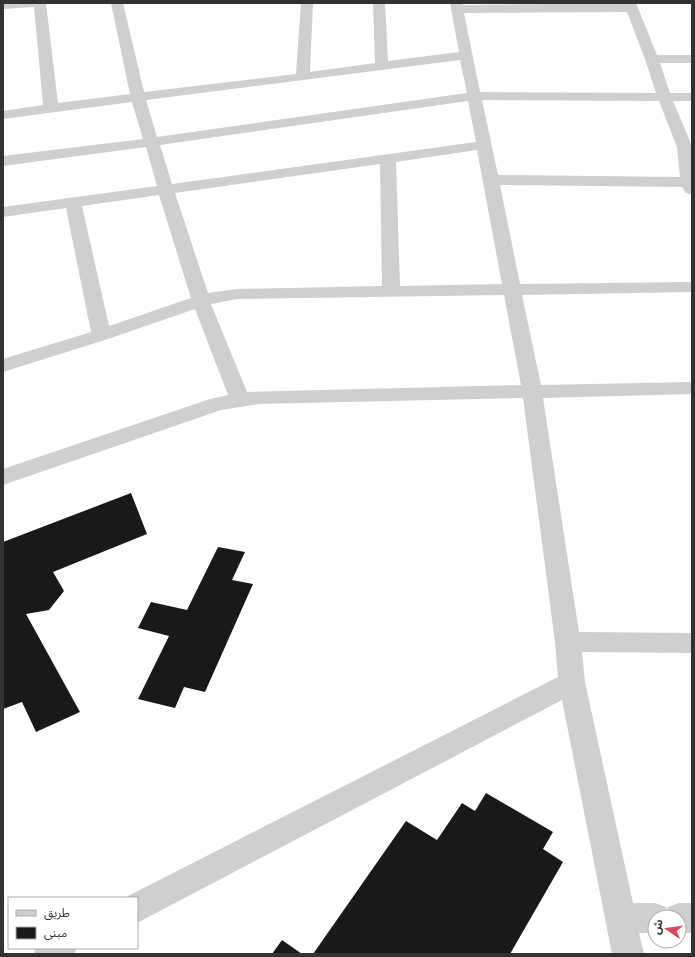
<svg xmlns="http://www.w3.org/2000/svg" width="695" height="957" viewBox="0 0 695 957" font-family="Arial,'Noto Sans Arabic',sans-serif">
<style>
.building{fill:#191919}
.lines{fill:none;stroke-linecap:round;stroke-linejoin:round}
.minor{fill:#cfcfcf;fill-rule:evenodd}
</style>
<rect width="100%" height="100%" fill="#fff"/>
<g class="building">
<polygon points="131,493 147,534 53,572 64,591 49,610 26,614 80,712 36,732 22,702 3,709 3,542"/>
<polygon points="218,547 245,552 232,580 253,584 205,692 184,687 175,708 138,699 169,636 138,628 151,602 187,610"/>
<polygon points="486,793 553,832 543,849 563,862 510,954 313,954 406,821 437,840 462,803 475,811"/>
<polygon points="282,940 302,954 272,954"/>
</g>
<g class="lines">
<g class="minor">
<path d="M3,3H46L58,103L130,94L111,3H123L144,92L296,74L301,3H313L310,72L375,63L373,3H385L388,61L459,52L450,3H462L463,5L636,3L657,55H692V63H660L670,93H692V101H673L692,146V195L686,193L682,187L500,185L520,284L692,282V292L522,295L541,385L692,382V394L543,398L579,632L692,633V653L582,652L585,682L633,903H655L666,907L667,910L668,907L679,903H692V933H679V917H655V933H639L644,954H612L562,700L137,923V898L126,897L558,677L555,642L523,398L259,404L221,410L3,485V469L210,399L228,395L195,309L108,339L3,372V359L91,332L66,208L3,217V207L157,186L146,147L3,166V156L143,139L132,102L3,119V111L43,105L34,7L3,9ZM627,12L645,59L656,93L480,92L464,13ZM460,60L467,93L157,137L146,100ZM482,100L659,101L677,147L680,177L498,175ZM468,101L476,142L172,184L160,145ZM477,150L502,284L400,286L396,162ZM380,164L382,286L237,289L208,293L175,193ZM159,195L191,298L109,326L82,206ZM504,295L521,385L247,392L211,304L237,299Z"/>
<polygon points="36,948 77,948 74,954 33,954"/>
</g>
</g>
<rect width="695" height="957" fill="none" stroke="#323232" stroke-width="8"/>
<rect x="8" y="897" width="130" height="52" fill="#ffffff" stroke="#adadad"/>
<rect x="16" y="910" width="20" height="6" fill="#cfcfcf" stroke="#adadad"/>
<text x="44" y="917" font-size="12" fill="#323232">طريق</text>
<rect x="16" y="927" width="20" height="12" fill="#191919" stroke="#adadad"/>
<text x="44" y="937" font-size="12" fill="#323232">مبنى</text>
<g transform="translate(667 929) rotate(283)"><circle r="19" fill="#ffffff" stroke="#adadad"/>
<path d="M0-3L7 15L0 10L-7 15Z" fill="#d8465f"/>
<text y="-6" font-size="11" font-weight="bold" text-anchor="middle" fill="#323232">ش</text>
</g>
</svg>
